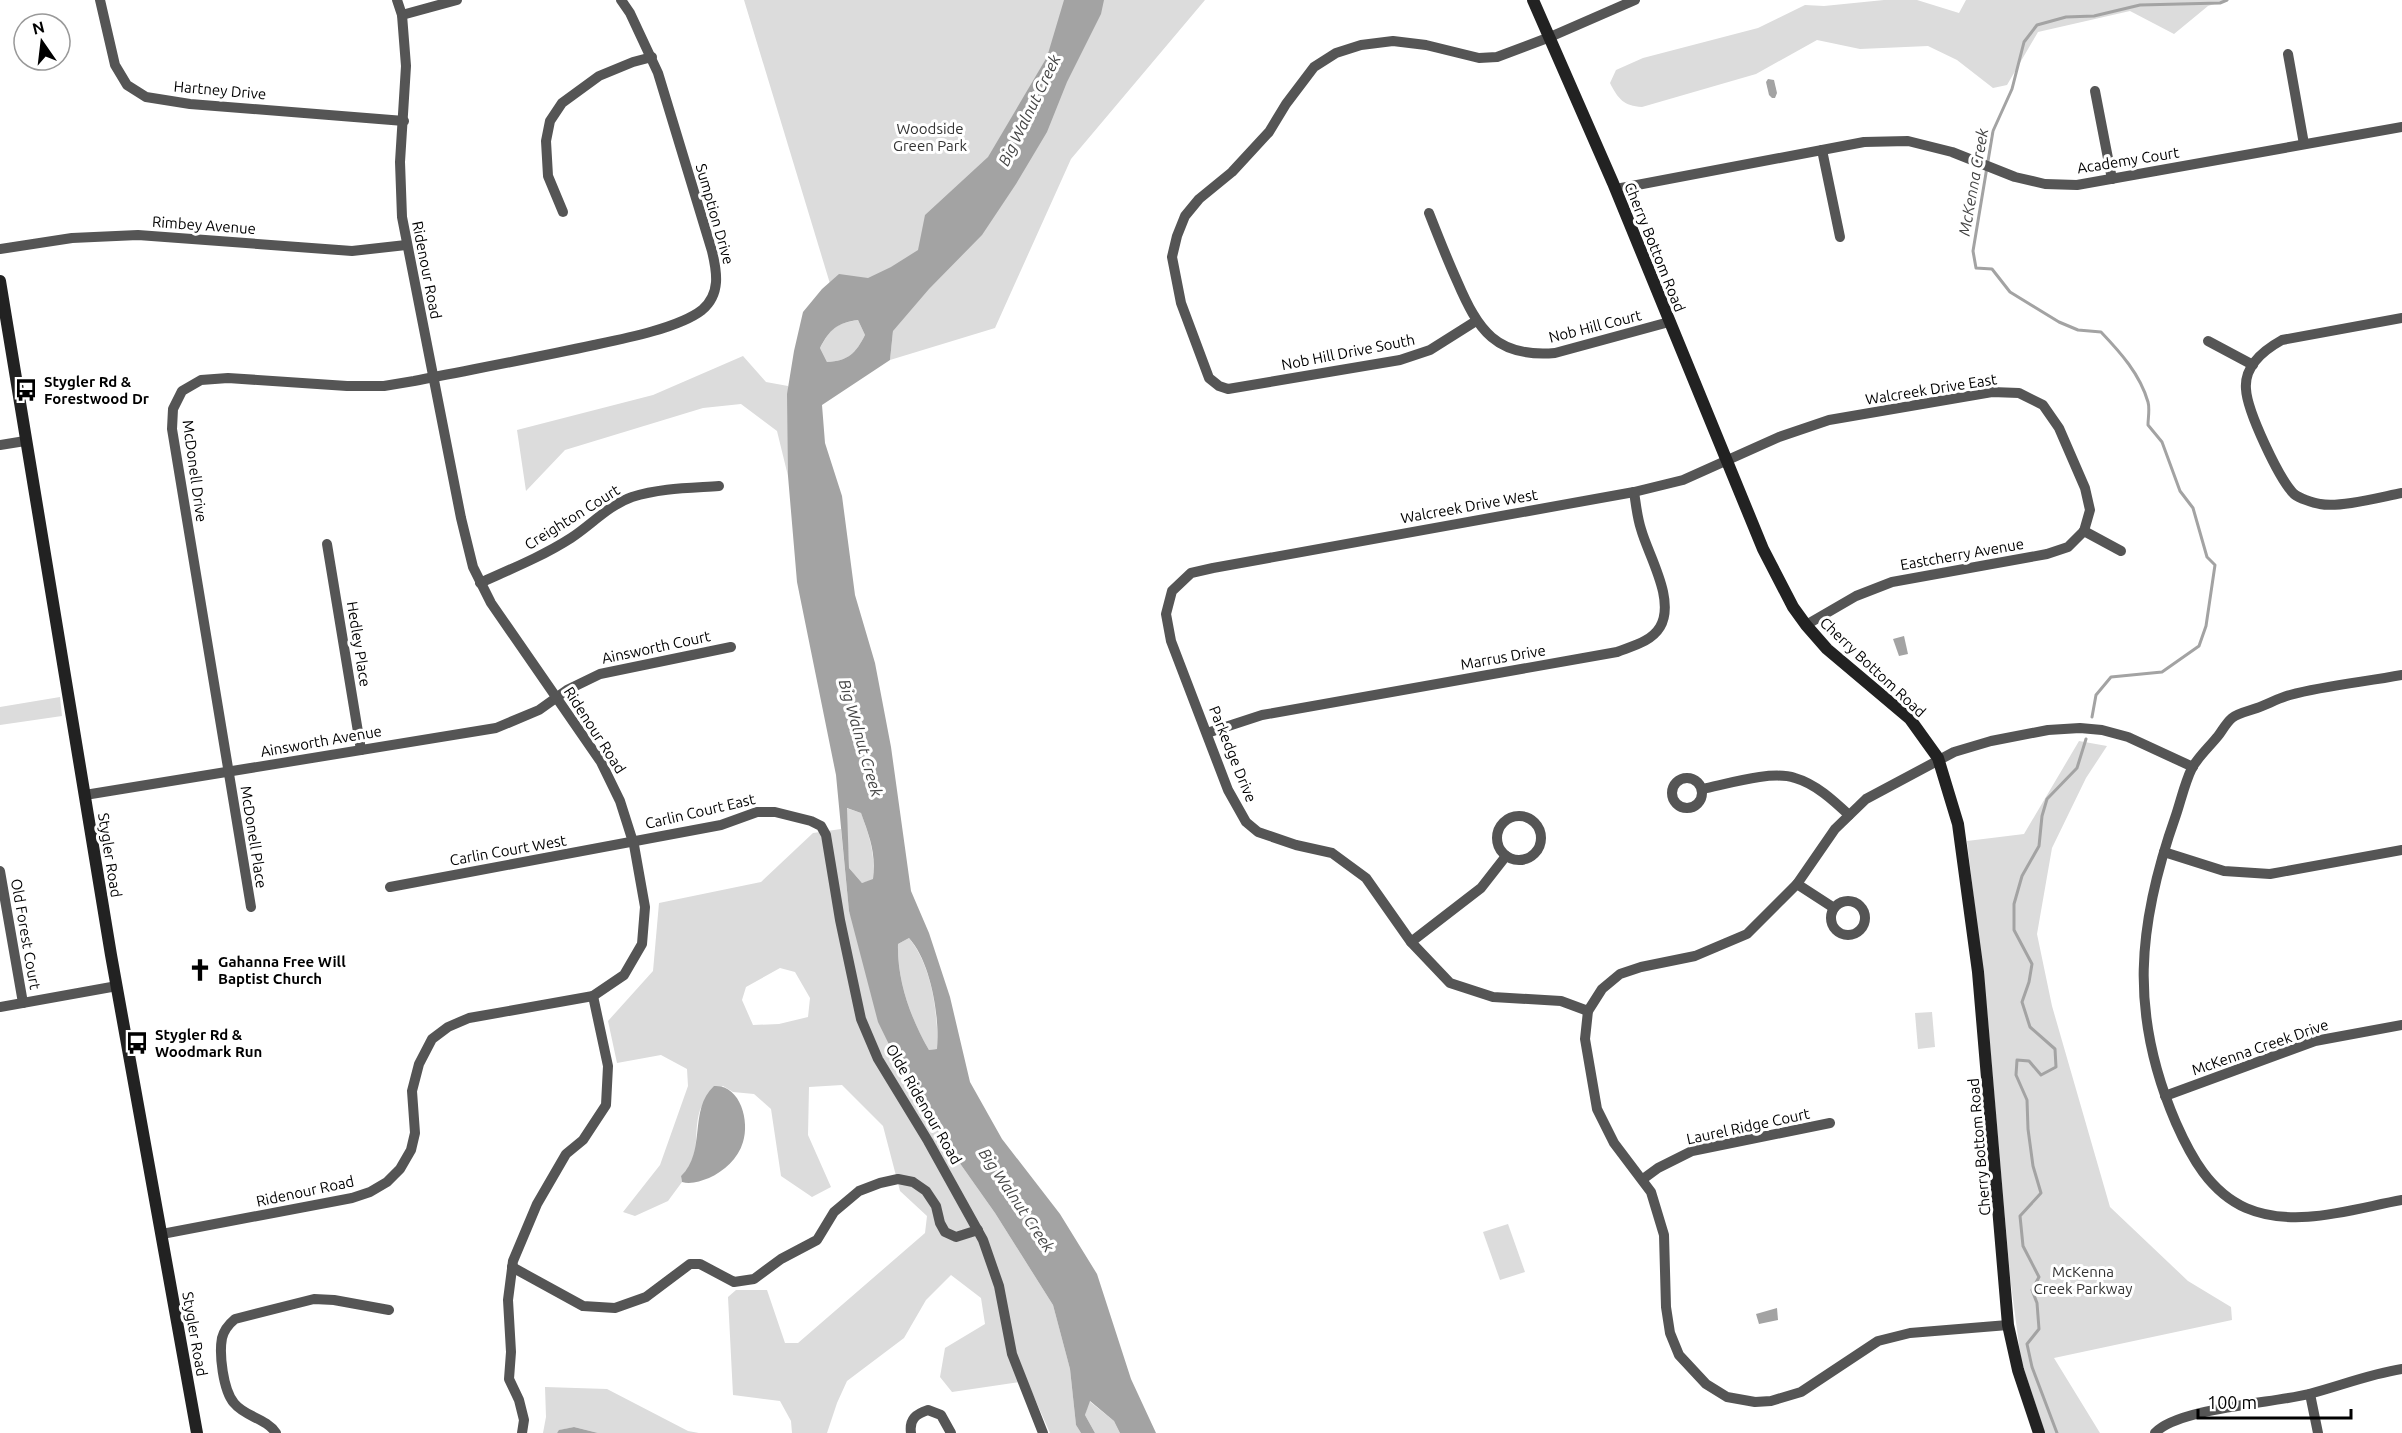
<svg xmlns="http://www.w3.org/2000/svg" width="2402" height="1433" viewBox="0 0 2402 1433" font-family="Ubuntu,sans-serif">
<style>
.green{fill:#dcdcdc;fill-rule:evenodd}
.water{fill:#a3a3a3;fill-rule:evenodd}
.lines{fill:none;stroke-linecap:round;stroke-linejoin:round}
.stream{stroke:#a3a3a3;stroke-width:3}
.street{stroke:#555;stroke-width:10}
.secondary{stroke:#222;stroke-width:12}
.labels{text-anchor:middle;dominant-baseline:central;stroke-width:6;stroke-linejoin:round;paint-order:stroke}
.street-label{font-size:15px;fill:#000;stroke:#fff}
.park-label{font-size:15px;fill:#333;stroke:#fff}
.poi-label{font-size:15px;font-weight:bold;fill:#000;stroke:#fff;text-anchor:start}
.water-label{font-size:16px;font-style:italic;fill:#444;stroke:#fff}
</style>
<rect width="100%" height="100%" fill="#fff"/>
<g class="green">
<polygon points="744,0 1205,0 1071,159 995,328 890,360 893,331 838,310"/>
<path d="M1884,0H1917L1959,13L1966,0H2227L2208,6L2174,34L2130,11L2038,32L2007,85L1993,88L1957,60L1928,46L1860,49L1817,40L1756,74L1642,107C1624,106 1618,99 1610,83L1616,70L1643,58L1758,28L1805,5L1824,6Z"/>
<path d="M858,320L865,335C856,353 848,361 827,362L820,348C831,328 835,324 858,320Z"/>
<polygon points="743,356 766,382 788,386 788,476 777,431 741,404 703,408 565,450 526,491 517,430 653,395"/>
<polygon points="60,697 62,716 0,725 0,707"/>
<polygon points="2079,741 2107,746 2086,778 2052,848 2037,934 2052,1006 2110,1207 2188,1281 2231,1307 2232,1320 2054,1358 2100,1433 2045,1433 2021,1360 2010,1277 1987,1010 1967,841 2024,834"/>
<path d="M846,808L861,813C870,838 875,853 873,880L862,883L849,868Z"/>
<path d="M841,829L849,911L935,1128L995,1213L1053,1305L1070,1369L1076,1425L1081,1433H1050L1027,1381L952,1392L940,1377L945,1348L985,1324L981,1298L951,1275L926,1300L904,1338L847,1381L837,1403L827,1433H792L791,1421L780,1401L733,1395L728,1297L736,1290H767L785,1343H798L925,1233L927,1216L900,1191L883,1126L842,1085L809,1087L808,1135L831,1187L812,1197L781,1176L771,1109L754,1094L733,1092L723,1086C716,1092 703,1101 700,1110C692,1135 703,1155 681,1176L682,1182L668,1201L635,1216L623,1212L660,1165L688,1086L687,1069L661,1055L617,1063L608,1021L653,971L659,903L761,882L813,833ZM780,968L795,972L810,998L808,1017L779,1024L753,1025L742,1000L746,987Z"/>
<path d="M909,938C933,968 937,1013 938,1049L929,1050C911,1019 897,981 898,944Z"/>
<polygon points="1932,1012 1935,1047 1918,1049 1915,1013"/>
<polygon points="1508,1224 1525,1272 1500,1280 1483,1232"/>
<polygon points="545,1387 607,1389 688,1431 699,1433 598,1433 574,1427 560,1430 557,1433 543,1433 546,1417"/>
<polygon points="1089,1401 1114,1421 1120,1433 1095,1433 1085,1415"/>
</g>
<g class="water">
<path d="M1064,0H1104L1101,14L1067,82L1047,132L1016,184L982,235L929,289L893,331L890,360L822,405L825,443L842,496L855,595L875,663L891,747L911,891L929,933L950,997L970,1082L1002,1139L1060,1214L1097,1274L1131,1379L1156,1433H1120L1114,1421L1090,1401L1085,1415L1095,1433H1081L1076,1425L1070,1369L1053,1305L995,1213L935,1128L901,1069L878,1022L849,911L836,775L797,582L788,476L787,394L794,351L803,312L822,289L839,274L868,278L891,267L918,250L925,215L988,157L1047,57ZM858,320L865,335C856,353 848,361 827,362L820,348C830,329 837,323 858,320ZM847,808L861,813C870,838 876,853 873,879L862,883L849,868ZM909,938C931,962 940,1018 937,1049L929,1050C911,1019 897,981 898,944Z"/>
<polygon points="1768,79 1774,80 1777,93 1775,98 1772,98 1769,95 1766,82"/>
<polygon points="1904,636 1908,654 1899,656 1893,639"/>
<path d="M714,1086C740,1084 750,1121 743,1142C738,1159 724,1171 709,1178C700,1181 691,1185 682,1182L681,1176C707,1151 688,1110 714,1086Z"/>
<polygon points="1777,1308 1778,1320 1759,1324 1756,1314"/>
<polygon points="574,1427 598,1433 557,1433 559,1430"/>
</g>
<g class="lines">
<g class="stream">
<path d="M2092,717L2096,695L2111,677L2162,672L2199,646L2206,626L2215,565L2207,557L2193,508L2180,491L2162,442L2148,425C2148,418 2150,409 2148,402C2140,374 2120,352 2101,332L2078,330L2059,322L2010,292L1992,269L1976,268L1973,251L1993,131L2012,89L2024,42L2037,25L2066,17L2094,16L2140,5L2220,3L2227,0"/>
<polyline points="2057,1433 2032,1367 2027,1344 2039,1329 2037,1303 2032,1290 2039,1277 2023,1246 2020,1216 2041,1193 2033,1166 2028,1129 2027,1100 2016,1075 2017,1060 2029,1061 2041,1075 2056,1067 2055,1049 2030,1027 2022,1002 2029,982 2032,964 2014,930 2014,904 2022,876 2039,846 2042,816 2047,799 2077,768 2086,739"/>
</g>
<g class="street">
<polyline points="100,0 115,65 127,85 146,97 190,104 404,121"/>
<polyline points="402,15 457,0"/>
<polyline points="2288,54 2304,144"/>
<polyline points="2095,91 2112,179"/>
<polyline points="1822,150 1840,237"/>
<polyline points="1616,189 1864,142 1908,141 1952,152 2015,177 2045,184 2077,185 2402,127"/>
<polyline points="563,212 548,176 546,141 550,121 562,103 599,76 633,62 652,57"/>
<path d="M1429,213C1438,236 1447,259 1457,281C1478,330 1496,358 1555,353L1669,322"/>
<polyline points="0,249 72,238 138,235 352,251 406,245"/>
<path d="M2402,318L2282,340C2264,350 2244,366 2246,389C2247,411 2279,479 2294,494C2299,498 2313,503 2320,504C2340,508 2381,497 2402,493"/>
<polyline points="1476,321 1430,350 1400,360 1228,389 1219,386 1209,378 1181,303 1172,257 1177,236 1185,216 1199,199 1232,172 1269,132 1286,104 1314,67 1336,53 1361,45 1393,41 1426,45 1479,58 1497,57 1550,37 1635,0"/>
<polyline points="2208,341 2253,365"/>
<polyline points="0,445 25,441"/>
<polyline points="2084,531 2121,551"/>
<polyline points="327,544 361,750"/>
<path d="M480,583C511,569 543,556 571,538C591,525 609,505 632,497C660,488 689,488 719,486"/>
<polyline points="1806,625 1856,596 1892,582 2047,554 2068,547 2084,531"/>
<path d="M2402,675C2365,682 2327,685 2290,695C2279,698 2268,704 2257,708C2249,711 2238,713 2232,718C2226,723 2222,731 2218,736C2210,746 2198,757 2192,768C2185,782 2181,800 2176,815C2137,925 2129,1014 2176,1123C2191,1157 2210,1192 2246,1208C2295,1229 2352,1209 2402,1200"/>
<path d="M1207,733L1262,715L1617,652C1632,646 1651,642 1660,627C1676,600 1648,555 1641,529C1637,517 1636,504 1634,492"/>
<circle cx="1687" cy="793" r="15"/>
<path d="M1702,789C1727,784 1771,770 1795,778C1816,784 1834,801 1849,815"/>
<polyline points="85,795 496,728 539,710 567,690 600,674 731,647"/>
<circle cx="1519" cy="838" r="22"/>
<polyline points="2164,852 2224,871 2270,874 2402,850"/>
<polyline points="0,871 23,1003"/>
<polyline points="1797,884 1834,908"/>
<polyline points="390,887 721,825 757,812 775,812 811,821 821,826 826,835 840,920 861,1019 878,1059 928,1141 983,1240 999,1286 1012,1354 1043,1433"/>
<circle cx="1848" cy="918" r="17"/>
<path d="M251,907L172,429L173,409L182,391L201,380L228,378L347,386H384L414,381C474,369 534,358 594,345C623,339 679,328 702,310C721,294 717,272 712,251L658,73L630,13L621,0"/>
<polyline points="1411,942 1481,888 1506,856"/>
<polyline points="0,1007 117,986"/>
<polyline points="1588,1011 1561,1001 1493,997 1450,983 1411,942 1366,878 1332,853 1296,845 1258,832 1246,822 1228,790 1171,641 1166,614 1172,591 1191,573 1213,568 1634,492 1683,480 1779,437 1829,420 1992,392 2019,393 2043,405 2059,428 2085,488 2090,510 2084,531"/>
<polyline points="2165,1096 2315,1041 2402,1025"/>
<polyline points="1643,1179 1658,1168 1692,1151 1830,1123"/>
<polyline points="162,1234 352,1198 370,1192 387,1182 400,1169 411,1150 415,1133 412,1091 419,1064 432,1039 448,1027 469,1018 593,996 624,975 642,944 645,907 634,845 620,801 601,762 491,603 473,567 461,518 402,217 400,162 406,66 402,15 397,0"/>
<polyline points="512,1267 583,1306 615,1308 646,1297 690,1264 700,1264 734,1282 754,1279 781,1259 817,1240 834,1212 859,1191 880,1183 898,1179 913,1182 926,1191 936,1206 940,1223 945,1232 956,1237 978,1230"/>
<polyline points="2008,1325 1910,1333 1878,1341 1801,1392 1771,1401 1755,1402 1727,1397 1706,1384 1679,1355 1670,1333 1666,1307 1664,1235 1651,1192 1614,1143 1597,1109 1585,1039 1588,1011 1602,989 1620,974 1641,967 1695,956 1747,934 1797,884 1835,829 1866,799 1954,752 1991,741 2048,730 2080,728 2102,730 2128,737 2193,767"/>
<polyline points="2310,1394 2318,1433"/>
<path d="M276,1433C266,1418 245,1417 234,1403C223,1390 219,1354 222,1338C224,1330 229,1324 235,1319L314,1299L334,1300L389,1310"/>
<polyline points="522,1433 524,1420 519,1400 509,1379 511,1352 508,1300 513,1261 537,1204 566,1154 583,1140 606,1105 608,1066 593,996"/>
<path d="M911,1433C909,1419 916,1414 928,1410L941,1415L951,1433"/>
<path d="M2155,1433C2178,1408 2273,1403 2309,1394C2340,1386 2370,1374 2402,1369"/>
</g>
<g class="secondary">
<polyline points="1533,0 1613,183 1763,549 1793,607 1806,625 1827,649 1910,719 1938,758 1958,824 1978,972 2008,1325 2018,1370 2039,1433"/>
<polyline points="0,281 111,955 197,1433"/>
</g>
</g>
<defs>
<g id="bus-bare" transform="scale(1.8)"><path d="M-5-6H5V4H4V6H2V4H-2V6H-4V4H-5ZM-3.5-4V0h7V-4ZM-3.5 1.2v1.5H-2V1.2ZM2 1.2v1.5H3.5V1.2Z" fill="#000" stroke="#fff" stroke-width="2.5" paint-order="stroke"/></g>
<g id="church-bare" transform="scale(1.8)"><path d="M-1.2-6h2.4v3.5h3.3v2.4h-3.3V6h-2.4V-.1h-3.3v-2.4h3.3Z" fill="#000" stroke="#fff" stroke-width="2.5" paint-order="stroke"/></g>
</defs>
<g fill-rule="evenodd">
<use href="#bus-bare" x="26" y="390"/>
<use href="#church-bare" x="200" y="970"/>
<use href="#bus-bare" x="137" y="1043"/>
</g>
<g class="labels">
<g class="street-label">
<text transform="translate(220 90) rotate(5)">Hartney Drive</text>
<text transform="translate(2128 160) rotate(-9)">Academy Court</text>
<text transform="translate(715 214) rotate(74)">Sumption Drive</text>
<text transform="translate(204 225) rotate(4)">Rimbey Avenue</text>
<text transform="translate(1655 247) rotate(68)">Cherry Bottom Road</text>
<text transform="translate(427 270) rotate(79)">Ridenour Road</text>
<text transform="translate(1595 326) rotate(-14)">Nob Hill Court</text>
<text transform="translate(1348 352) rotate(-11)">Nob Hill Drive South</text>
<text transform="translate(1931 389) rotate(-9)">Walcreek Drive East</text>
<text transform="translate(195 471) rotate(82)">McDonell Drive</text>
<text transform="translate(1469 506) rotate(-10)">Walcreek Drive West</text>
<text transform="translate(572 517) rotate(-32)">Creighton Court</text>
<text transform="translate(1962 554) rotate(-10)">Eastcherry Avenue</text>
<text transform="translate(359 644) rotate(81)">Hedley Place</text>
<text transform="translate(656 647) rotate(-12)">Ainsworth Court</text>
<text transform="translate(1503 657) rotate(-10)">Marrus Drive</text>
<text transform="translate(1873 667) rotate(43)">Cherry Bottom Road</text>
<text transform="translate(595 730) rotate(57)">Ridenour Road</text>
<text transform="translate(321 741) rotate(-10)">Ainsworth Avenue</text>
<text transform="translate(1233 754) rotate(68)">Parkedge Drive</text>
<text transform="translate(700 811) rotate(-13)">Carlin Court East</text>
<text transform="translate(254 837) rotate(81)">McDonell Place</text>
<text transform="translate(508 850) rotate(-10)">Carlin Court West</text>
<text transform="translate(110 855) rotate(81)">Stygler Road</text>
<text transform="translate(26 934) rotate(80)">Old Forest Court</text>
<text transform="translate(2260 1047) rotate(-19)">McKenna Creek Drive</text>
<text transform="translate(924 1104) rotate(60)">Olde Ridenour Road</text>
<text transform="translate(1748 1126) rotate(-12)">Laurel Ridge Court</text>
<text transform="translate(1979 1147) rotate(-95)">Cherry Bottom Road</text>
<text transform="translate(305 1191) rotate(-12)">Ridenour Road</text>
<text transform="translate(195 1334) rotate(80)">Stygler Road</text>
</g>
<g class="park-label">
<text x="930" y="128">Woodside<tspan x="930" dy="17">Green Park</tspan></text>
<text x="2083" y="1271">McKenna<tspan x="2083" dy="17">Creek Parkway</tspan></text>
</g>
<g class="poi-label">
<text x="44" y="381">Stygler Rd &amp;<tspan x="44" dy="17">Forestwood Dr</tspan></text>
<text x="218" y="961">Gahanna Free Will<tspan x="218" dy="17">Baptist Church</tspan></text>
<text x="155" y="1034">Stygler Rd &amp;<tspan x="155" dy="17">Woodmark Run</tspan></text>
</g>
<g class="water-label">
<text transform="translate(1029 110) rotate(-64)">Big Walnut Creek</text>
<text transform="translate(1973 182) rotate(-80)">McKenna Creek</text>
<text transform="translate(861 738) rotate(74)">Big Walnut Creek</text>
<text transform="translate(1017 1200) rotate(56)">Big Walnut Creek</text>
</g>
</g>
<g transform="translate(42 42) rotate(346)"><circle r="28" fill="#ffffff" stroke="#999999" stroke-width="1.5"/>
<path d="M0-4.5L10 22L0 15L-10 22Z" fill="#000000"/>
<text y="-9" font-size="16" font-weight="bold" text-anchor="middle" fill="#000000">N</text>
</g>
<path d="M2198 1409v9h153v-9" fill="none" stroke="#000000" stroke-width="3"/>
<text x="2207" y="1409" font-size="18" fill="#000000" stroke="#ffffff" stroke-width="4.5" paint-order="stroke">100 m</text>
</svg>
